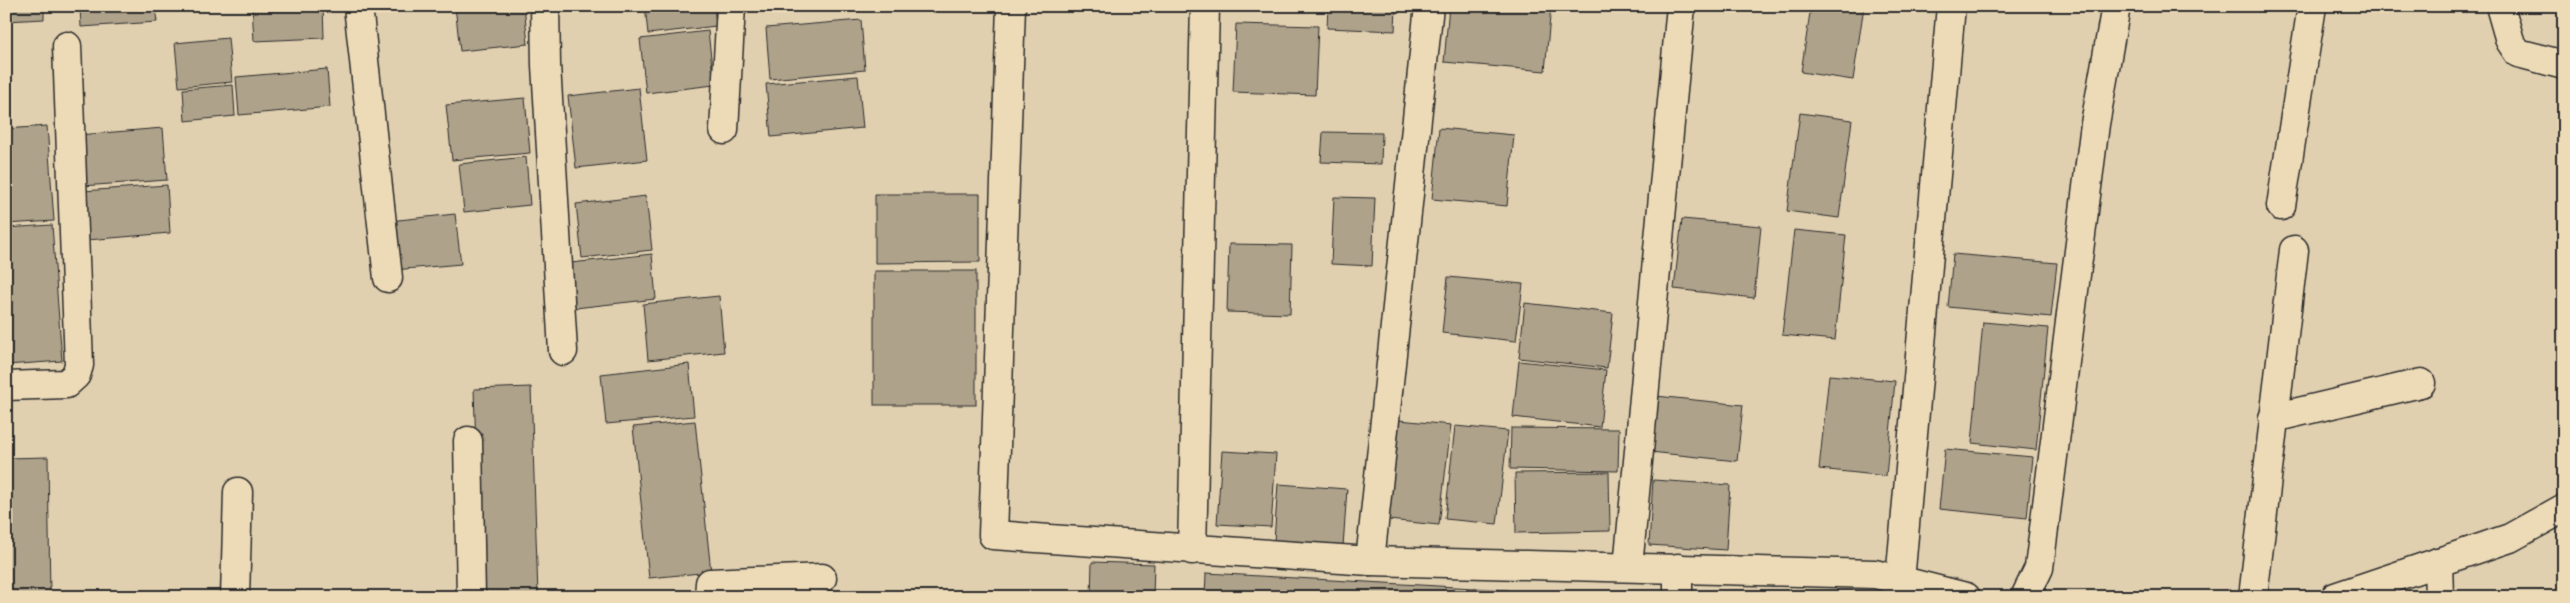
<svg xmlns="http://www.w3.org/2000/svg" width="2570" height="603" viewBox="0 0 2570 603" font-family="'Architects Daughter',sans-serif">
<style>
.building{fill:#aea28b;stroke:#2b2b2b}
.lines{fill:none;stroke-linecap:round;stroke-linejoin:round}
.minor-casing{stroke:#2b2b2b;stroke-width:31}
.minor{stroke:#eddbb8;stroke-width:28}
</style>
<rect width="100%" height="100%" fill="#e1d0b0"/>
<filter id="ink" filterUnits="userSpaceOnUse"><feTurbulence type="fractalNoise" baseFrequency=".02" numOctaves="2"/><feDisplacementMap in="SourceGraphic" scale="10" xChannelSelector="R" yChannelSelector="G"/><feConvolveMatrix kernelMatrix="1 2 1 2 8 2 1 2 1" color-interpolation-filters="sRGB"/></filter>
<g filter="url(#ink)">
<g class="building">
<polygon points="6,6 44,6 44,19 6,21"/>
<polygon points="80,6 155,6 157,22 81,27"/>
<polygon points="252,6 323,6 324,38 254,41"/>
<polygon points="455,6 524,6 528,44 460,51"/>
<polygon points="645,6 714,6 716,26 648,34"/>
<polygon points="1328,6 1396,6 1395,31 1327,28"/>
<polygon points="1449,6 1551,6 1545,71 1444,62"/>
<polygon points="1811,6 1864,6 1853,80 1801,72"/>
<polygon points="861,20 865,70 770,79 766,28"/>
<polygon points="1236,24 1318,26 1315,95 1233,92"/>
<polygon points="708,31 714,85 646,93 640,39"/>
<polygon points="228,38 232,82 179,87 175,43"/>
<polygon points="327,69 330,107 239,115 236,77"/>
<polygon points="858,76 863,128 771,137 766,84"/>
<polygon points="233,85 235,116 185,121 183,89"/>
<polygon points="639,88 647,160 576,168 568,96"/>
<polygon points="525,98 530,153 452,160 446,105"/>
<polygon points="1800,113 1852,120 1839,218 1787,211"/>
<polygon points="47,126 54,221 6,224 6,129"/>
<polygon points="163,128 167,180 82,186 78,135"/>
<polygon points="1439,128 1514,135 1507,206 1432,199"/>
<polygon points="1323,132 1382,133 1381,164 1321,162"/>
<polygon points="526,157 530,205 464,212 459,164"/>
<polygon points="167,185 170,233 87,240 83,191"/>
<polygon points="875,194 980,194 980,262 875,263"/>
<polygon points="646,196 652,250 582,258 576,204"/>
<polygon points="1334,197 1375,198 1372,266 1331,264"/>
<polygon points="455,214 461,264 394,270 389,221"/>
<polygon points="1682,219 1761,226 1754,298 1674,289"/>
<polygon points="52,225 62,361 6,365 6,228"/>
<polygon points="1794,230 1846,235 1835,340 1782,335"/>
<polygon points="1229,244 1292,245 1290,314 1227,312"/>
<polygon points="652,254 656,299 575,308 571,263"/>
<polygon points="1953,254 2057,263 2051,317 1948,307"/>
<rect x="874" y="271" width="102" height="134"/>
<polygon points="1448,277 1523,284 1516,341 1442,333"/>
<polygon points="719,296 724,352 648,360 643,304"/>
<polygon points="1525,303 1613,313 1607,368 1519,358"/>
<polygon points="1983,322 2048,328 2036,450 1972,443"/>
<polygon points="1519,361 1606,370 1600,427 1513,417"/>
<polygon points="689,364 694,416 606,424 601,374"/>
<polygon points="1829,375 1895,381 1886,476 1819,469"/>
<polygon points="531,387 538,595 481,597 474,389"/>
<polygon points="1656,396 1743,405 1737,461 1650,452"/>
<polygon points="1399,420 1451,425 1439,525 1388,520"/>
<polygon points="695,421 711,572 649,578 633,427"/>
<polygon points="1455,426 1508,431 1497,524 1445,519"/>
<polygon points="1511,428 1619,429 1618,471 1510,469"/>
<polygon points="1945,449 2033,457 2027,518 1939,509"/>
<polygon points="1222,451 1276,454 1271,527 1217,524"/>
<polygon points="48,457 50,597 6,597 6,458"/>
<polygon points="1609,472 1610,531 1516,533 1515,473"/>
<polygon points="1653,480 1730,485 1726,550 1649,545"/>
<polygon points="1278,484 1347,489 1343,547 1274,541"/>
<polygon points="1092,562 1154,564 1153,597 1091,597"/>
<polygon points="1206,573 1509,590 1509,597 1205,597"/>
</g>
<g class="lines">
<g class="minor-casing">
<g id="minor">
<polyline points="358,6 388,278"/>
<polyline points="545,6 546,65 563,351"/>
<polyline points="1011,6 993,535 1370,561 1875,574 1966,597"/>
<polyline points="2500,6 2510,41 2518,53 2564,65"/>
<polyline points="724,130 731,6"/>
<polyline points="2281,206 2312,6"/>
<polyline points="6,386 66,384 76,375 79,365 67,46"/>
<polyline points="2273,418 2421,383"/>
<polyline points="468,441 471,597"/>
<polyline points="1192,550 1205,6"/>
<polyline points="1370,561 1429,6"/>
<polyline points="2438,562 2439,597"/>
<polyline points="1628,567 1681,6"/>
<polyline points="1900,581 1951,6"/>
<polyline points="235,597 238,492"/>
<polyline points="709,597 710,583 822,578"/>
<polyline points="1678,597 1678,568"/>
<polyline points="2025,597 2039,568 2095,124 2116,6"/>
<polyline points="2253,597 2294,250"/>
<polyline points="2335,597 2510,538 2564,508"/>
</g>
</g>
<use href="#minor" class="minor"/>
</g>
</g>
<rect width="2570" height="603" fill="none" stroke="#eddbb8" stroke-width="25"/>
<rect x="12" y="12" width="2545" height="578" fill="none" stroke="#2b2b2b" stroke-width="2" filter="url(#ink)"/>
</svg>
